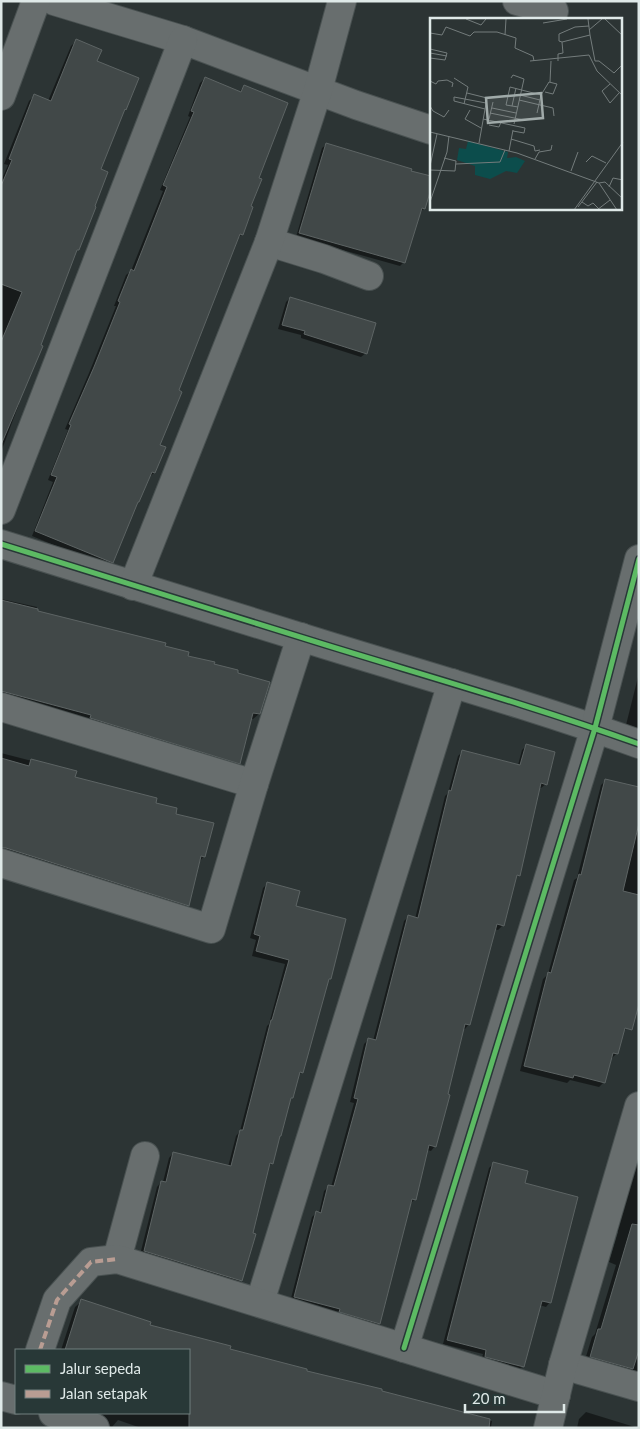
<svg xmlns="http://www.w3.org/2000/svg" width="640" height="1429" viewBox="0 0 640 1429" font-family="Lato,sans-serif">
<style>
.shadow{fill:#0007}
.building{fill:#414848;stroke:#5d6464}
.lines{fill:none;stroke-linecap:round;stroke-linejoin:round}
.minor-casing{stroke:#495151;stroke-width:30}
.minor{stroke:#686e6e;stroke-width:28}
.quiet{stroke:#b99d93;stroke-width:4;stroke-dasharray:8 4;stroke-linecap:butt}
.cycleway-casing{stroke:#283837;stroke-width:8}
.cycleway{stroke:#5cba63;stroke-width:5}
.inset-road{fill:none;stroke:#747c7c;stroke-width:1}
.view{fill:#a0aaa9;fill-opacity:0.15;stroke:#a0aaa9;stroke-width:2.5}
.inset-edge{fill:none;stroke:#dfe9e8;stroke-width:2.5}
</style>
<rect width="100%" height="100%" fill="#2c3434"/>
<g class="shadow">
<polygon points="76,41 96,62 137,79 125,109 122,113 100,170 78,250 75,252 18,404 19,404 1,452 1,181 8,165 4,164 29,101 34,96 48,101 71,46"/>
<polygon points="205,78 239,92 244,87 257,179 242,234 237,239 177,391 159,445 164,448 154,473 149,477 138,502 135,505 112,562 107,567 32,536 53,482 48,480 68,430 65,429 89,373 116,306 114,306 126,275 131,271 163,191 160,190 190,117 188,116 200,83"/>
<polygon points="327,144 431,178 431,184 424,208 420,213 404,262 400,266 296,237 322,148"/>
<polygon points="290,298 366,353 361,357 301,338 301,335 278,329 286,302"/>
<polygon points="1,599 37,607 36,612 163,647 213,665 259,714 253,719 250,718 239,763 234,768 1,699"/>
<polygon points="639,673 639,734 625,729"/>
<polygon points="526,746 546,784 541,788 539,788 518,875 515,879 503,925 498,930 495,929 469,1024 465,1029 463,1028 435,1146 431,1151 427,1150 415,1199 410,1204 379,1323 374,1328 290,1302 312,1217 316,1213 319,1213 324,1191 329,1186 331,1187 354,1103 350,1102 364,1044 368,1040 373,1041 404,921 408,917 415,919 445,796 448,793 458,756 462,752 518,765 522,750"/>
<polygon points="1,753 75,772 74,778 155,804 174,815 204,856 200,861 187,905 183,910 1,853"/>
<polygon points="606,780 639,788 639,980 627,1028 622,1033 617,1053 612,1058 610,1058 604,1082 599,1087 570,1080 567,1083 520,1071 543,979 548,974 574,880 577,878 601,785"/>
<polygon points="267,884 295,907 330,979 327,982 302,1072 297,1077 292,1098 289,1101 272,1163 268,1167 241,1281 236,1285 140,1255 157,1187 161,1182 163,1182 169,1158 173,1153 228,1167 236,1136 240,1131 267,1026 269,1024 285,964 252,956 256,940 250,938 263,888"/>
<polygon points="639,1156 639,1380 584,1363 592,1337 595,1334 616,1265 609,1262 618,1232 615,1231 636,1159"/>
<polygon points="493,1164 524,1184 550,1302 546,1307 539,1305 523,1366 519,1370 481,1361 483,1354 443,1344 489,1168"/>
<polygon points="82,1301 148,1326 229,1350 305,1372 492,1421 491,1427 495,1428 141,1428 118,1420 112,1427 74,1413 189,1413 189,1350 61,1350 75,1307"/>
<polygon points="586,1412 638,1428 577,1428 579,1419"/>
</g>
<g class="building">
<polygon points="76,39 102,50 97,61 139,78 126,110 125,109 101,169 108,172 95,206 96,207 79,250 77,250 41,345 43,346 1,445 1,342 22,292 1,284 1,186 12,160 9,159 34,94 51,101"/>
<polygon points="205,77 241,92 244,85 288,103 259,178 262,179 251,206 253,207 243,235 240,234 179,390 182,392 160,445 166,447 155,473 152,472 139,502 138,502 113,563 35,531 57,477 51,475 71,425 69,424 94,367 120,302 118,301 131,269 134,271 167,187 163,185 194,112 191,111"/>
<polygon points="326,143 412,169 411,171 431,176 431,189 425,209 422,208 405,263 299,233"/>
<polygon points="290,297 376,323 367,354 304,334 305,331 282,325"/>
<polygon points="1,600 38,609 38,611 166,643 165,646 189,652 188,656 215,662 214,664 238,670 238,673 270,682 260,714 253,713 240,764 90,718 91,715 1,691"/>
<polygon points="526,744 555,752 547,785 541,783 520,876 517,875 504,926 497,924 470,1025 465,1024 448,1094 450,1095 436,1147 429,1145 416,1200 412,1199 380,1324 339,1312 340,1309 294,1297 316,1211 321,1213 328,1185 334,1186 358,1099 354,1098 368,1038 376,1040 408,915 418,918 449,790 451,791 462,750 520,765"/>
<polygon points="1,758 29,766 31,759 77,771 75,777 157,798 156,803 177,808 176,814 214,823 205,857 201,856 189,906 6,848 1,848"/>
<polygon points="605,779 639,787 639,823 623,891 639,895 639,1004 632,1030 625,1028 618,1054 613,1053 605,1083 574,1075 573,1078 524,1066 548,972 551,973 579,874 581,875"/>
<polygon points="267,882 300,891 296,906 346,919 331,979 329,979 303,1073 300,1072 293,1098 291,1098 281,1136 280,1136 273,1164 270,1163 253,1233 256,1234 242,1281 144,1251 161,1181 166,1182 173,1152 231,1166 240,1130 243,1130 271,1020 272,1020 289,960 256,951 260,936 254,934"/>
<polygon points="493,1162 528,1171 525,1183 578,1197 551,1303 542,1301 524,1367 485,1357 486,1350 447,1340"/>
<polygon points="632,1224 639,1225 639,1350 633,1369 590,1357 598,1329 601,1329"/>
<polygon points="81,1299 151,1322 150,1325 231,1346 230,1349 307,1369 307,1371 382,1389 382,1391 490,1419 489,1428 189,1428 189,1350 65,1350"/>
</g>
<g class="lines">
<g class="minor-casing">
<g id="minor">
<polyline points="54,1 183,40 356,105 431,130"/>
<polyline points="517,1 554,11"/>
<polyline points="1,96 36,1"/>
<polyline points="269,242 324,259 369,276"/>
<polyline points="1,510 183,40"/>
<path d="M1,544C109,578 217,612 326,645C430,677 536,707 639,744"/>
<polyline points="133,586 269,242 318,90 342,1"/>
<polyline points="1,707 254,784"/>
<polyline points="1,863 211,929 254,784 301,637"/>
<polyline points="117,1259 145,1156"/>
<polyline points="260,1302 452,683"/>
<polyline points="404,1348 595,728 639,559"/>
<polyline points="40,1350 57,1300 91,1262 117,1259 556,1395"/>
<polyline points="563,1365 639,1387"/>
<polyline points="1,1396 16,1400"/>
<polyline points="53,1413 95,1428"/>
<polyline points="548,1428 563,1365 639,1106"/>
</g>
</g>
<use href="#minor" class="minor"/>
<polyline class="quiet" points="40,1350 57,1300 91,1262 117,1259"/>
<g class="cycleway-casing">
<g id="cycleway">
<path d="M1,544C109,578 217,612 326,645C430,677 536,707 639,744"/>
<polyline points="404,1348 595,728 639,559"/>
</g>
</g>
<use href="#cycleway" class="cycleway"/>
</g>
<g transform="translate(430 18)">
<rect width="192" height="192" fill="#2c3434"/>
<path d="M38,123L78,134L77,140L86,139L95,143L87,155L76,153L60,161L45,157V148L27,142L29,130L36,131Z" fill="#0c4d4c"/>
<path class="inset-road" d="M36,1L51,7L56,1M175,1L193,18M113,5L137,1M159,12L172,1M0,15L12,17L16,9L40,18L44,14H67L86,20L85,30L103,38L104,43M75,17L76,1M160,17L165,43M132,24L129,23V16L145,9L159,8M0,31L17,35L15,42L0,40M0,35L17,38M100,43L159,37L167,53L193,78M128,43V36L133,35L132,24L160,17L158,1M165,43H169L184,55L193,46M24,60L38,69L34,86M81,60L83,57L94,61L84,106M0,63L6,66L8,63L17,62L23,65L22,69M120,64L121,43M180,66L172,73L180,85L189,75M37,75L57,80L49,125M90,77L110,82M89,82L123,90L124,98M0,88L3,93L14,99L19,92M82,88L86,70M88,89L76,87L80,69L111,77M62,90L86,95M55,91L24,83V79L56,85M40,92L35,101L51,110M60,95L94,102M107,95L111,77L119,64L127,66L123,76L115,74M53,101L95,110L94,115L83,113M59,101L63,84M59,107L69,109L71,104M0,114L87,135L169,165L175,164L192,180M81,121L104,128L105,133L110,132M79,133L83,112M105,141L109,134L121,132L122,127M156,144L162,138L176,145M26,146L70,144L75,132M0,148L7,116M0,152L25,153L26,143L14,140M141,153L148,134M169,165L187,192M179,169L183,160L193,162M0,184L17,134L19,118M152,184L158,188L163,185L169,191M148,189L167,164M144,192L193,124M167,192L180,182"/>
<path class="view" d="M111,75L113,100L58,105L56,80Z"/>
<rect width="192" height="192" class="inset-edge"/>
</g>
<rect width="640" height="1429" fill="none" stroke="#dfe9e8" stroke-width="5"/>
<rect x="15" y="1349" width="175" height="65" fill="#283837" stroke="#717f7e"/>
<rect x="25" y="1365" width="25" height="8" fill="#5cba63" stroke="#717f7e"/>
<text x="60" y="1374" font-size="15" fill="#dfe9e8">Jalur sepeda</text>
<rect x="25" y="1390" width="25" height="8" fill="#b99d93" stroke="#717f7e"/>
<text x="60" y="1399" font-size="15" fill="#dfe9e8">Jalan setapak</text>
<path d="M465 1404v8h99v-8" fill="none" stroke="#dfe9e8" stroke-width="2.5"/>
<text x="472" y="1404" font-size="15" fill="#dfe9e8" stroke="#283837" stroke-width="4" paint-order="stroke">20 m</text>
</svg>
